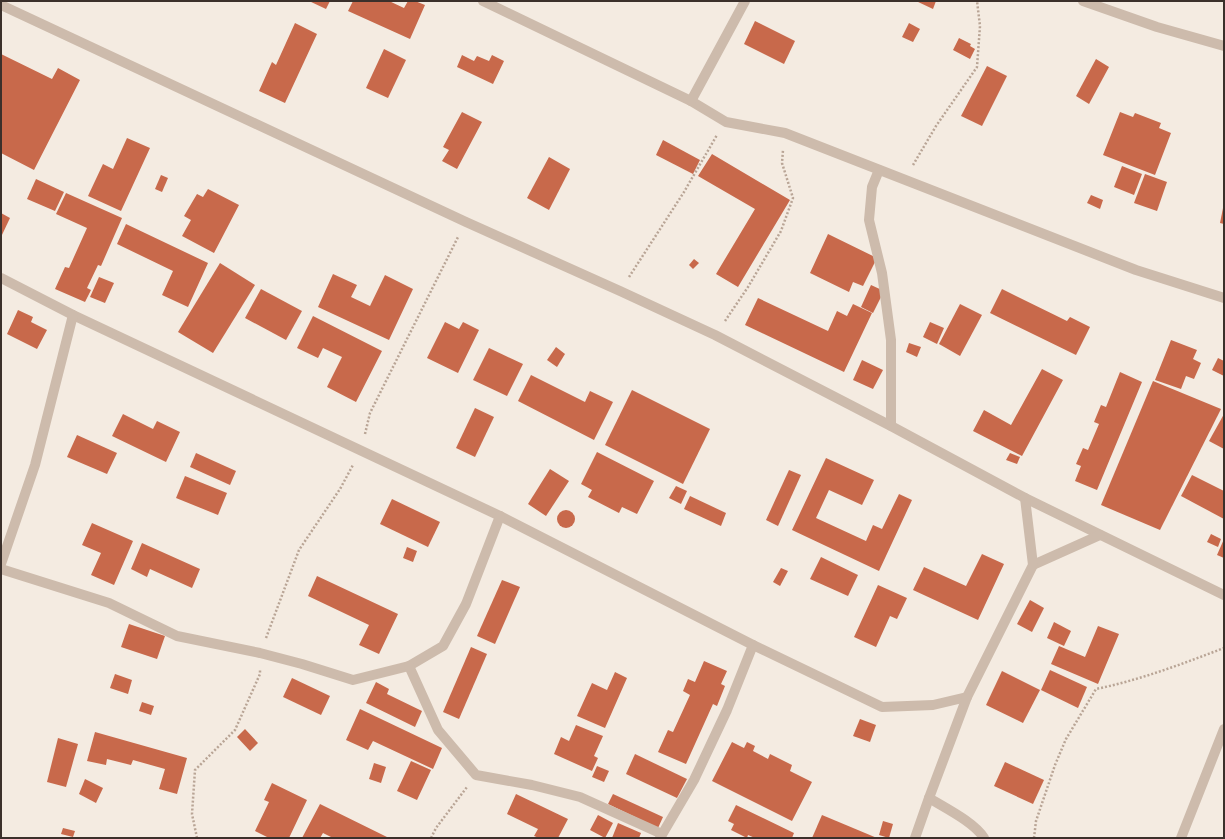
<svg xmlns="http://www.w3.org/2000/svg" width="1225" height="839" viewBox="0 0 1225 839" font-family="Poppins,sans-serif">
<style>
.building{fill:#c8694b}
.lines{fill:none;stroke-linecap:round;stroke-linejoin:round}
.path{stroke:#b9a596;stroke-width:2.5;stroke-dasharray:2 2;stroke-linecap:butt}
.street{stroke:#cdbbac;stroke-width:10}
</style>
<rect width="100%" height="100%" fill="#f4ebe1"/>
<g class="building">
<polygon points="309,1 330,1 326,9"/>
<polygon points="353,1 389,1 404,8 408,1 415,1 425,5 410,39 348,11"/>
<polygon points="916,1 936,1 933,9"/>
<polygon points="755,21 795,41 784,64 744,44"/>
<polygon points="295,23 317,34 285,103 259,91 272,62 276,65"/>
<polygon points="909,23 920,29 913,42 902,37"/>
<polygon points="959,38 971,44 970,46 975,49 970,59 953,50"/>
<polygon points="384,49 406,60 388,98 366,88"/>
<polygon points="1,54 52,79 58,68 80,80 34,170 1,153"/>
<polygon points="462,55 474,61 477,56 489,61 492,55 504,61 493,84 457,67"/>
<polygon points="1096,59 1109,67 1089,104 1076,96"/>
<polygon points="987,66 1007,76 982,126 961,116"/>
<polygon points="462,112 482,122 457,169 442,161 449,150 443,147"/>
<polygon points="1120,112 1133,117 1135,113 1161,123 1159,128 1171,133 1155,175 1103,155"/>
<polygon points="127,138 150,148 121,211 88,196 103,164 113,169"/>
<polygon points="663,140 700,160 693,174 656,155"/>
<polygon points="712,154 790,200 738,287 716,274 755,209 698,176"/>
<polygon points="549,157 570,169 549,210 527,198"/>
<polygon points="1122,166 1142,174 1134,195 1114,187"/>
<polygon points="1145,174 1167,182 1157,211 1134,203"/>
<polygon points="161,175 168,178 162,192 155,189"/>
<polygon points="36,179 64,192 55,211 27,199"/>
<polygon points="208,189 239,205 214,253 182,236 191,220 184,216 197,194 203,197"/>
<polygon points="66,193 122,218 101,266 98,265 87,288 91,290 85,302 55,289 65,267 69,268 87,228 56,214"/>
<polygon points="1091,195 1103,200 1100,209 1087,203"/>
<polygon points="1223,208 1224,208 1224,224 1220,223"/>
<polygon points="1,213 10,218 1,237"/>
<polygon points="126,224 208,263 188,307 162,295 173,271 117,244"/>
<polygon points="828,234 877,258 863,286 853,282 849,292 810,273"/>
<polygon points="694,259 699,263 693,269 689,265"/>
<polygon points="220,263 255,285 213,353 178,332"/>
<polygon points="333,274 357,285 351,297 370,306 385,275 413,289 389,340 318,307"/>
<polygon points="99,277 114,283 105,303 90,297"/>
<polygon points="871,285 884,291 873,313 861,307"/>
<polygon points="261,289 302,311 286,340 245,318"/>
<polygon points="1002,289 1067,321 1070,317 1090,327 1076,355 990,313"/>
<polygon points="758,298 828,331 837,311 847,316 853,304 872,313 844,372 745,325"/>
<polygon points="960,304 982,315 960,356 939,344"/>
<polygon points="18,310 33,317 31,322 47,330 37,349 7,334"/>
<polygon points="313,316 382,351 356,402 327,387 342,357 323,348 318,358 297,348"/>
<polygon points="445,322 459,329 463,322 479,330 458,373 427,358"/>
<polygon points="930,322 944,328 937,344 923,337"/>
<polygon points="1171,340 1197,350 1193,359 1201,363 1194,379 1186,376 1181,389 1155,380"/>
<polygon points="909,343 921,347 917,357 906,352"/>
<polygon points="556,347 565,354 557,367 547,360"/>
<polygon points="489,348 523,364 507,396 473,380"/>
<polygon points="1218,358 1224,361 1224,376 1212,370"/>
<polygon points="862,360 883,370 873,389 853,380"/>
<polygon points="1042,369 1063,380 1022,456 973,431 984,410 1011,425"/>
<polygon points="1120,372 1142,382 1097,490 1075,481 1081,466 1076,464 1083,448 1088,450 1099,424 1094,422 1101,405 1106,407"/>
<polygon points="531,375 585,402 590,391 613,402 594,440 518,401"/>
<polygon points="1153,381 1221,409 1160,530 1101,505"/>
<polygon points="632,390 710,429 683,484 605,445"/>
<polygon points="475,408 494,417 475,457 456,448"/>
<polygon points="123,414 153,429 157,421 180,432 166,462 112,436"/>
<polygon points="1224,414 1224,449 1209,441"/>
<polygon points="77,435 117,453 107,474 67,457"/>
<polygon points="597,452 654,481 637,514 622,507 619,513 588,497 592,490 581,484"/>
<polygon points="196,453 236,471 230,485 190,467"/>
<polygon points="1010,453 1020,457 1017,464 1006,460"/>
<polygon points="826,458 874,480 862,505 829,490 816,518 866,541 873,525 882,529 899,494 912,500 879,571 792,530"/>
<polygon points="550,469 569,481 546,516 528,504"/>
<polygon points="789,470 801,475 778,526 766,520"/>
<polygon points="1192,475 1224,491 1224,519 1181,496"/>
<polygon points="185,476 227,493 218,515 176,498"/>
<polygon points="676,486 687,491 681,504 669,498"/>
<polygon points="690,496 726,513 721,526 684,509"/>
<polygon points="392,499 440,522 428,547 380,524"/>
<circle cx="566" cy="519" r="9"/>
<polygon points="92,523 133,541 114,585 91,575 101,553 82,545"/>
<polygon points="1211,534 1221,539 1218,547 1207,542"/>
<polygon points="1224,539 1224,558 1217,555"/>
<polygon points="142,543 200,569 192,588 150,569 147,577 131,569"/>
<polygon points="407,547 417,551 413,562 403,558"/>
<polygon points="982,554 1004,564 978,620 913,590 924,567 966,586"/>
<polygon points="821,557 858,575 848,596 810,579"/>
<polygon points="781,568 788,571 780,586 773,582"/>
<polygon points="317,576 398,614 379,654 359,645 369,625 308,596"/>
<polygon points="502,580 520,587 495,644 477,636"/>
<polygon points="878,585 907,598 897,619 890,616 876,647 854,637"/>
<polygon points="1030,600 1044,608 1032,632 1017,624"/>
<polygon points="1054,622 1071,631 1064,646 1047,638"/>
<polygon points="129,624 165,636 157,659 121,647"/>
<polygon points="1098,626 1119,634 1098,684 1051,664 1059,646 1085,657"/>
<polygon points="471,647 487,654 459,719 443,712"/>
<polygon points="704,661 727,671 721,684 725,686 717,706 713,704 686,764 658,752 668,730 673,732 690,695 683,691 688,679 695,682"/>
<polygon points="1050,670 1087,687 1078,708 1041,690"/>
<polygon points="1002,671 1040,690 1023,723 986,705"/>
<polygon points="615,672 627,678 605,728 577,716 592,683 607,690"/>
<polygon points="115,674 132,680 128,694 110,688"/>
<polygon points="292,678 330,696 321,715 283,697"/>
<polygon points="376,682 389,689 387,694 422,711 415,727 366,703"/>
<polygon points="142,702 154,706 151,715 139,711"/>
<polygon points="360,709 442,748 433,769 373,741 368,750 346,740"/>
<polygon points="860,719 876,725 870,742 853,736"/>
<polygon points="576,725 603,736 594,756 598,758 592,771 554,754 561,737 569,741"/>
<polygon points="245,729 258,743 250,751 237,737"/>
<polygon points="95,732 187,758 177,794 159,789 165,769 133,760 131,765 107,759 106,765 87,761"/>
<polygon points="58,738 78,744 66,787 47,782"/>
<polygon points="732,742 744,748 747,742 755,746 753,751 768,759 770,754 792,765 790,771 812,782 792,821 712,781"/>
<polygon points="635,754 687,779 677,798 626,774"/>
<polygon points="411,761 431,770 417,800 397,791"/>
<polygon points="1005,762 1044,780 1033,804 994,786"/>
<polygon points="374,763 386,767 381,783 369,779"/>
<polygon points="597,766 609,771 604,782 592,777"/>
<polygon points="85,779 103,788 96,803 79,794"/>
<polygon points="272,783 307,800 289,838 269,838 255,831 269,802 264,800"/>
<polygon points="516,794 568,819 558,838 539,838 534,836 538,829 507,814"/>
<polygon points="613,794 663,817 658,828 608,804"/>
<polygon points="320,804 389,838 333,838 323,833 320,838 302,838"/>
<polygon points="736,805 794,833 792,838 755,838 748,835 747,838 731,830 734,824 728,821"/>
<polygon points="598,815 613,823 605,838 590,830"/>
<polygon points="822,815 877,838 812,838"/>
<polygon points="883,821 893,824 889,838 879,835"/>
<polygon points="618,823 641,833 639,838 612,838"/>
<polygon points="63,828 75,831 73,837 61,834"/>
</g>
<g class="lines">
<g class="path">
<polyline points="913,165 936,126 977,67 980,26 977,1"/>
<polyline points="629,277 684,192 717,135"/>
<polyline points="725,321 748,287 781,231 793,198 782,163 783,150"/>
<polyline points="365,434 370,413 458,237"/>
<polyline points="266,638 299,550 340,489 353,465"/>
<polyline points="197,838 192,814 195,770 235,730 260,674 260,670"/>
<polyline points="431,838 436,828 467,787"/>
<path d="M1034,838L1036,821L1055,765L1066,739L1096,689C1140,680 1182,664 1224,648"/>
</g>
<g class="street">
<polyline points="483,1 691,101 726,122 785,133 1136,270 1224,298"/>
<polyline points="1083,1 1157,27 1224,46"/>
<polyline points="1,5 466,222 620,291 715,335 891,426 1025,498 1224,595"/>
<polyline points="691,101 745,1"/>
<polyline points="879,170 872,187 869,220 882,273 891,340 891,426"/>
<polyline points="1,278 73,315 500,516 753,645 882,707 933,705 967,697"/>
<polyline points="1,564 35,465 73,315"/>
<polyline points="1033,565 1100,535"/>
<polyline points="1,569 109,603 177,636 260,653 302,664 353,680 409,666 443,646 466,604 500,516"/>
<polyline points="409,666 438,730 476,775 532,785 580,797 662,834"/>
<path d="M929,798C945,808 974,822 984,838"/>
<polyline points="660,838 694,780 727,710 753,645"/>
<polyline points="915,838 929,798 967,697 1033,565 1025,498"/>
<polyline points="1181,838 1224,729"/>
</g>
</g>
<rect width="1225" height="839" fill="none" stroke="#3b302b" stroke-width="4"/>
</svg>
